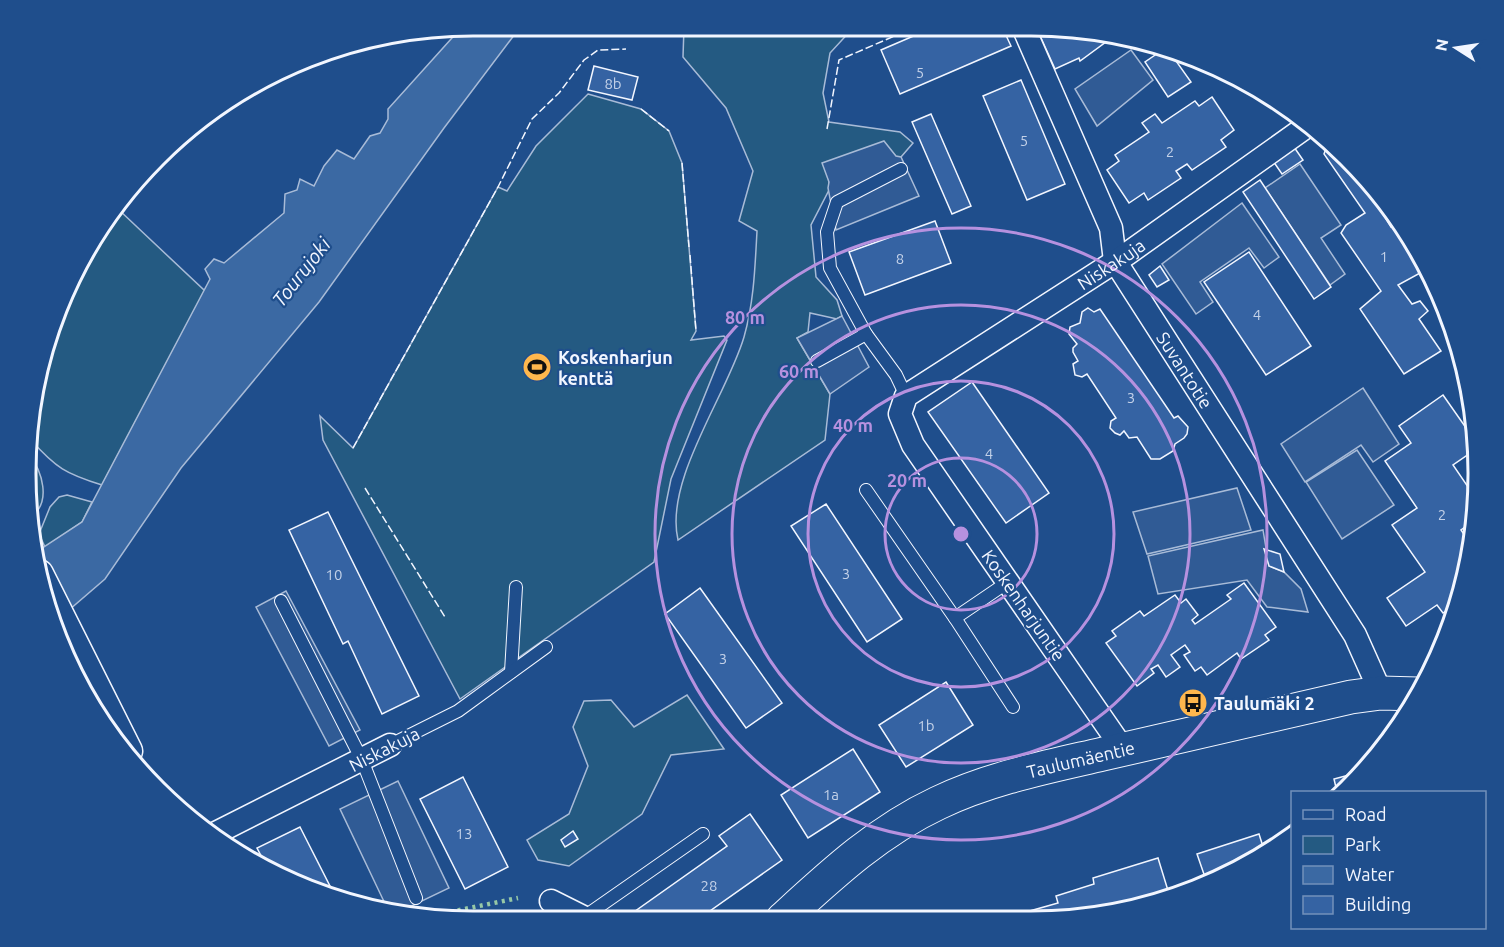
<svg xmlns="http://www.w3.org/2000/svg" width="1504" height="947" viewBox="0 0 1504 947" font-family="Ubuntu,sans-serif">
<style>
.green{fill:#245a82;stroke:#a8bbd7;stroke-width:1.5}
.parking{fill:#305b95;stroke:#a8bbd7;stroke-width:1.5}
.water{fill:#3b69a3;stroke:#a8bbd7;stroke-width:1.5}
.building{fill:#3563a3;stroke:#f2f6ff;stroke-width:1.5}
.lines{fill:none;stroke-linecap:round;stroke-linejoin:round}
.service-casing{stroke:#f2f6ff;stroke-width:14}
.minor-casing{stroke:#f2f6ff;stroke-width:25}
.tertiary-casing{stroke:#f2f6ff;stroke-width:31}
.secondary-casing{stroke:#f2f6ff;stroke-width:35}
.service{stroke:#1f4e8c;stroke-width:12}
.minor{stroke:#1f4e8c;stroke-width:22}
.tertiary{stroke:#1f4e8c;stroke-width:28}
.secondary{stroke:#1f4e8c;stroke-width:33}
.hedge{stroke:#97c8a6;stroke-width:4.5;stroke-dasharray:3 4.5;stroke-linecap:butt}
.fence{stroke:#f2f6ff;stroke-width:1.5;stroke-dasharray:8 3;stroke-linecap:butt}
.ring{fill:none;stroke:#b691df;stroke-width:3}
.labels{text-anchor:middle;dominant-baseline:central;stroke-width:4.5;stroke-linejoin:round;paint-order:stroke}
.number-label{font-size:15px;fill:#c3d1e8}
.street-label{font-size:18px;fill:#f2f6ff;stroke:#1f4e8c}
.poi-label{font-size:18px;font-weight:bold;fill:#f2f6ff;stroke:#1f4e8c;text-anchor:start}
.water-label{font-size:20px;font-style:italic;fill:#f2f6ff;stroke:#1f4e8c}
.rim{fill:none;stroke:#f2f6ff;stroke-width:3}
.centre{fill:#b691df;stroke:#1f4e8c;stroke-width:3}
.ring-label{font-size:18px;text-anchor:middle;font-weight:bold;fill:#b691df;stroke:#1f4e8c;stroke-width:4.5;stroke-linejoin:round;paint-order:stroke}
</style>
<rect width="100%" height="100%" fill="#1f4e8c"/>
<g class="green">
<path d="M684,27L853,28L830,53L823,93L829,122L900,132L913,143L901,157H896L829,182V190L811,225L816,277L837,300L842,316L837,319L810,313L808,332L797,338L830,394L825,440L678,540C664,480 727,395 744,337C754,302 755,267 757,231L739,221L753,171L726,108L683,57Z"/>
<polygon points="588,94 641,109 669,131 682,163 696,331 691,340 724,336 727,340 671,479 654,562 460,699 323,440 320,416 353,448 498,187 507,191 536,146"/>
<path d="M118,209L205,291L102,485C66,474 56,468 31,440L49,329L111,213Z"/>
<path d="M29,454C42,471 52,502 31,517L26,473Z"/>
<polygon points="67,495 92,502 82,522 45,547 39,534 50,507 59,497"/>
<polygon points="687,695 724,749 671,755 642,814 569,866 538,860 527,840 569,814 588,766 573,727 584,701 611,700 634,727"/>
</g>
<g class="parking">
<polygon points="1131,50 1153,80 1097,126 1075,89"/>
<polygon points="884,141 896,156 901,157 919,196 836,230 828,188 829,182 822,163"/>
<polygon points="1300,164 1341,225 1321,238 1345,274 1330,285 1265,188"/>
<polygon points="1242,203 1279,257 1264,268 1249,248 1200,282 1213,302 1196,314 1162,264"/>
<polygon points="842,316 869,367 830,394 797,338"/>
<polygon points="1363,388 1399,444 1373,462 1361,445 1305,482 1281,444"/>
<polygon points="1357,450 1394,505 1342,539 1306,482"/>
<polygon points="1237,488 1251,530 1147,554 1133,512"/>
<polygon points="1263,530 1269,566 1284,572 1301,589 1308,612 1267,607 1247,580 1158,594 1148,556"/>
<polygon points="286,591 360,730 329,746 256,607"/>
<polygon points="398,781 449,888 397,913 388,910 340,809"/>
</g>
<polygon class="water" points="474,26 521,26 444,128 319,302 181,468 105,579 55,622 41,590 36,552 82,522 210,279 205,269 214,259 224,263 284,213 285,194 297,190 300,179 314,186 324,166 337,150 354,159 370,136 380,133 388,119 388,109 461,28"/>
<g class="building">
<polygon points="932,28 1003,29 1011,46 900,94 881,50"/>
<polygon points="1037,29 1089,29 1114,36 1080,61 1079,58 1055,69"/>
<polygon points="1164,49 1169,51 1191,82 1168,97 1145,62"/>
<polygon points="1204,61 1217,68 1212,72"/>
<polygon points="594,66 638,77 632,100 588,90"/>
<polygon points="1021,80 1065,184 1027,200 983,96"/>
<polygon points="1212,97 1234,130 1221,140 1226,147 1192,170 1187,164 1176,171 1181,178 1148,200 1144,193 1129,203 1107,170 1119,161 1115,155 1149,132 1142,123 1155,114 1162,123 1195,101 1199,106"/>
<polygon points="931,114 971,206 952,214 912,122"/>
<polygon points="1331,144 1368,178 1386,205 1380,209 1391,227 1399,223 1408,235 1402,240 1422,272 1398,285 1412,304 1420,301 1428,311 1419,319 1441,351 1404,374 1360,309 1381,291 1341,233 1346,225 1365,213 1324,154 1327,146"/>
<polygon points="1294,147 1303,160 1282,174 1273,161"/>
<polygon points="1260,180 1331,287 1314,299 1243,192"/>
<polygon points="935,221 951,263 865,295 849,252"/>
<polygon points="1249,252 1311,346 1266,375 1204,282"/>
<polygon points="1160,266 1169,280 1157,287 1149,275"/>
<polygon points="1088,308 1094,312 1100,309 1174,418 1178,416 1188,427 1187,434 1184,438 1175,444 1173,451 1160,459 1151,459 1137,437 1129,438 1124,431 1120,435 1115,433 1110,428 1111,421 1116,418 1087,374 1082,377 1075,375 1073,364 1078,361 1073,352 1073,348 1077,344 1069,334 1070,327 1080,323 1082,312"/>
<polygon points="972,382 1049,493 1006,523 928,412"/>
<polygon points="1443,395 1476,442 1476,449 1453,465 1477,500 1478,503 1475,520 1461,530 1471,545 1463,590 1458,603 1443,613 1437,605 1406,626 1387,598 1425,572 1392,525 1417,508 1385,461 1411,443 1399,426"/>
<polygon points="826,504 902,619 867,642 791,526"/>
<polygon points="328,512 419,696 382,714 348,641 343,644 289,530"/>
<polygon points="1264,549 1280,554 1284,572 1269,566"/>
<polygon points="1244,583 1276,627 1265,635 1269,640 1241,659 1237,653 1207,675 1201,667 1195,671 1184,655 1190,652 1185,645 1171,655 1180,667 1166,677 1158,665 1151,669 1154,673 1137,686 1106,643 1116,636 1112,631 1140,611 1144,616 1175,595 1181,603 1186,599 1198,615 1192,620 1195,624 1231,599 1227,595"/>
<polygon points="700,588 782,703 746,728 665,614"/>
<polygon points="946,682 973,725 906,767 879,725"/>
<polygon points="853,749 880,792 808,838 781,795"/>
<polygon points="1360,772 1340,792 1337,792 1334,779"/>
<polygon points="463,777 508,867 465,889 420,799"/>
<polygon points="750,814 782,860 710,911 715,919 624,919 727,846 719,836"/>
<polygon points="300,827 335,896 302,888 267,867 257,848"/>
<polygon points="573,831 578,839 565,847 561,840"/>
<polygon points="1259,834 1265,853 1229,875 1207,883 1197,854"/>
<polygon points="1158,858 1170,897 1147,906 1060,921 1013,920 1012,916 1058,903 1056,896 1094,884 1093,878"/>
</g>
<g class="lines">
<g class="service-casing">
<g id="service">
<polyline points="901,169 837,202 827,232 830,268 866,334 896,375 906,396"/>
<polyline points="817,361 866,334"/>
<polyline points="866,490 955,618"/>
<polyline points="1008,582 955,618 1013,707"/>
<polyline points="281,601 362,760 416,898"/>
<polyline points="511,672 516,587"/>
<polyline points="390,745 458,711 546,647"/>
<polyline points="584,917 703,834"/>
</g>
</g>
<g class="minor-casing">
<g id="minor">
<path id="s1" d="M1024,29L1111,228L1115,261L1355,635L1381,693"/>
<path id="s2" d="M1123,749L913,445L900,414L906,396L1127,254L1310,124"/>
<polyline points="212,835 390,745"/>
<polyline points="551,901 585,918"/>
</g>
</g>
<g class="tertiary-casing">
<polyline id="tertiary" points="39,574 128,751"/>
</g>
<g class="secondary-casing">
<g id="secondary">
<path id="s3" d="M783,919C831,875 878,831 938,803C990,778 1047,767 1103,754C1185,735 1268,716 1351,697L1381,693L1418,694"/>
</g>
</g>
<use href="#service" class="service"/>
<use href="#minor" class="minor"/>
<use href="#tertiary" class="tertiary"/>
<use href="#secondary" class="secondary"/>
<polyline class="hedge" points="421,918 518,898"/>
<g class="fence">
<polyline points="641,109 669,131"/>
<polyline points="827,129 839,60 913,28"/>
<polyline points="682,163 689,247"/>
<polyline points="690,255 696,331"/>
<polyline points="353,448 498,187 532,119 559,93 584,60 598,50 626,49"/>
<polyline points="365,488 445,617"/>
</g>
</g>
<g class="ring">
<circle cx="961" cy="534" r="76"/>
<circle cx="961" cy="534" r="153"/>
<circle cx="961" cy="534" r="229"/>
<circle cx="961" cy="534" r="306"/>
</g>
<defs>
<g id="stadium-disc" transform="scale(1.5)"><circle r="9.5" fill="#ffb74d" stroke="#1f4e8c"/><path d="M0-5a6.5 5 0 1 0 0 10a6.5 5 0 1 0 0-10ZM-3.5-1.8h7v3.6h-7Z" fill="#111"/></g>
<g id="bus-disc" transform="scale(1.5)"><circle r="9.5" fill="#ffb74d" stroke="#1f4e8c"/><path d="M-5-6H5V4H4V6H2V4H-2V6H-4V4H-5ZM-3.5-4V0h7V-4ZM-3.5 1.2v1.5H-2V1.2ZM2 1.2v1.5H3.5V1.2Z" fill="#111"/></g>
</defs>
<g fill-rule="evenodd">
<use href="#stadium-disc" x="537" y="367"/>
<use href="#bus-disc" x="1193" y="703"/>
</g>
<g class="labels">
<g class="number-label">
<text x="920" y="72">5</text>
<text x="613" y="83">8b</text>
<text x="1024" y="140">5</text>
<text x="1170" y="151">2</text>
<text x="1384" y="256">1</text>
<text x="900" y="258">8</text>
<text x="1257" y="314">4</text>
<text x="1131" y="397">3</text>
<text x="989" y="453">4</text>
<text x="1442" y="514">2</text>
<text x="846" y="573">3</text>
<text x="334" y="574">10</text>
<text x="723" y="658">3</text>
<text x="926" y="725">1b</text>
<text x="831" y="794">1a</text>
<text x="464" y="833">13</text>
<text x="709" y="885">28</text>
</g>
<g class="street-label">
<text stroke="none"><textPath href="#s2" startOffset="666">Niskakuja</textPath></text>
<text stroke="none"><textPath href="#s1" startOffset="380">Suvantotie</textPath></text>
<text transform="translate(1024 605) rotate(55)">Koskenharjuntie</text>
<text transform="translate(384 749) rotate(-27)">Niskakuja</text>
<text stroke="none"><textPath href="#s3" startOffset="344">Taulumäentie</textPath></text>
</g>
<g class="poi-label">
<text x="558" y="357">Koskenharjun<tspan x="558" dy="21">kenttä</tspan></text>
<text x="1214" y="703">Taulumäki 2</text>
</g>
<g class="water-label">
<text transform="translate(301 272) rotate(-52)">Tourujoki</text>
</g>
</g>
<path d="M0 0H1504V947H0ZM473 36H1031A437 437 0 0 1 1468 473V474A437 437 0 0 1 1031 911H473A437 437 0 0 1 36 474V473A437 437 0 0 1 473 36Z" fill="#1f4e8c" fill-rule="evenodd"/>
<path class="rim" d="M473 36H1031A437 437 0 0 1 1468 473V474A437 437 0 0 1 1031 911H473A437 437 0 0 1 36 474V473A437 437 0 0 1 473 36Z"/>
<circle cx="961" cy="534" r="9" class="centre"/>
<g class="ring-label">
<text x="745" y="324">80 m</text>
<text x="799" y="378">60 m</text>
<text x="853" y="432">40 m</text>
<text x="907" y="487">20 m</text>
</g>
<rect x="1291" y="791" width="195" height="138" fill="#1f4e8c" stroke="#7391ba" stroke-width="1.5"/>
<rect x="1303" y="810" width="30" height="9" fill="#1f4e8c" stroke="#7391ba" stroke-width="1.5"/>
<text x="1345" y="821" font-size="18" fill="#f2f6ff">Road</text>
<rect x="1303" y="836" width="30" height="18" fill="#245a82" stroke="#7391ba" stroke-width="1.5"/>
<text x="1345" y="851" font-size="18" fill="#f2f6ff">Park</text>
<rect x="1303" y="866" width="30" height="18" fill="#3b69a3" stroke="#7391ba" stroke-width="1.5"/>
<text x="1345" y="881" font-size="18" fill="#f2f6ff">Water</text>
<rect x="1303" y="896" width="30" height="18" fill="#3563a3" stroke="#7391ba" stroke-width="1.5"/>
<text x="1345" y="911" font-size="18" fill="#f2f6ff">Building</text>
<g transform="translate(1456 48) rotate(282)" stroke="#1f4e8c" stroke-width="4.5" paint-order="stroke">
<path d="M0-4.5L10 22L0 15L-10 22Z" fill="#f2f6ff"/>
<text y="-9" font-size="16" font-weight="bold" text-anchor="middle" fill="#f2f6ff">N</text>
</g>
</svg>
